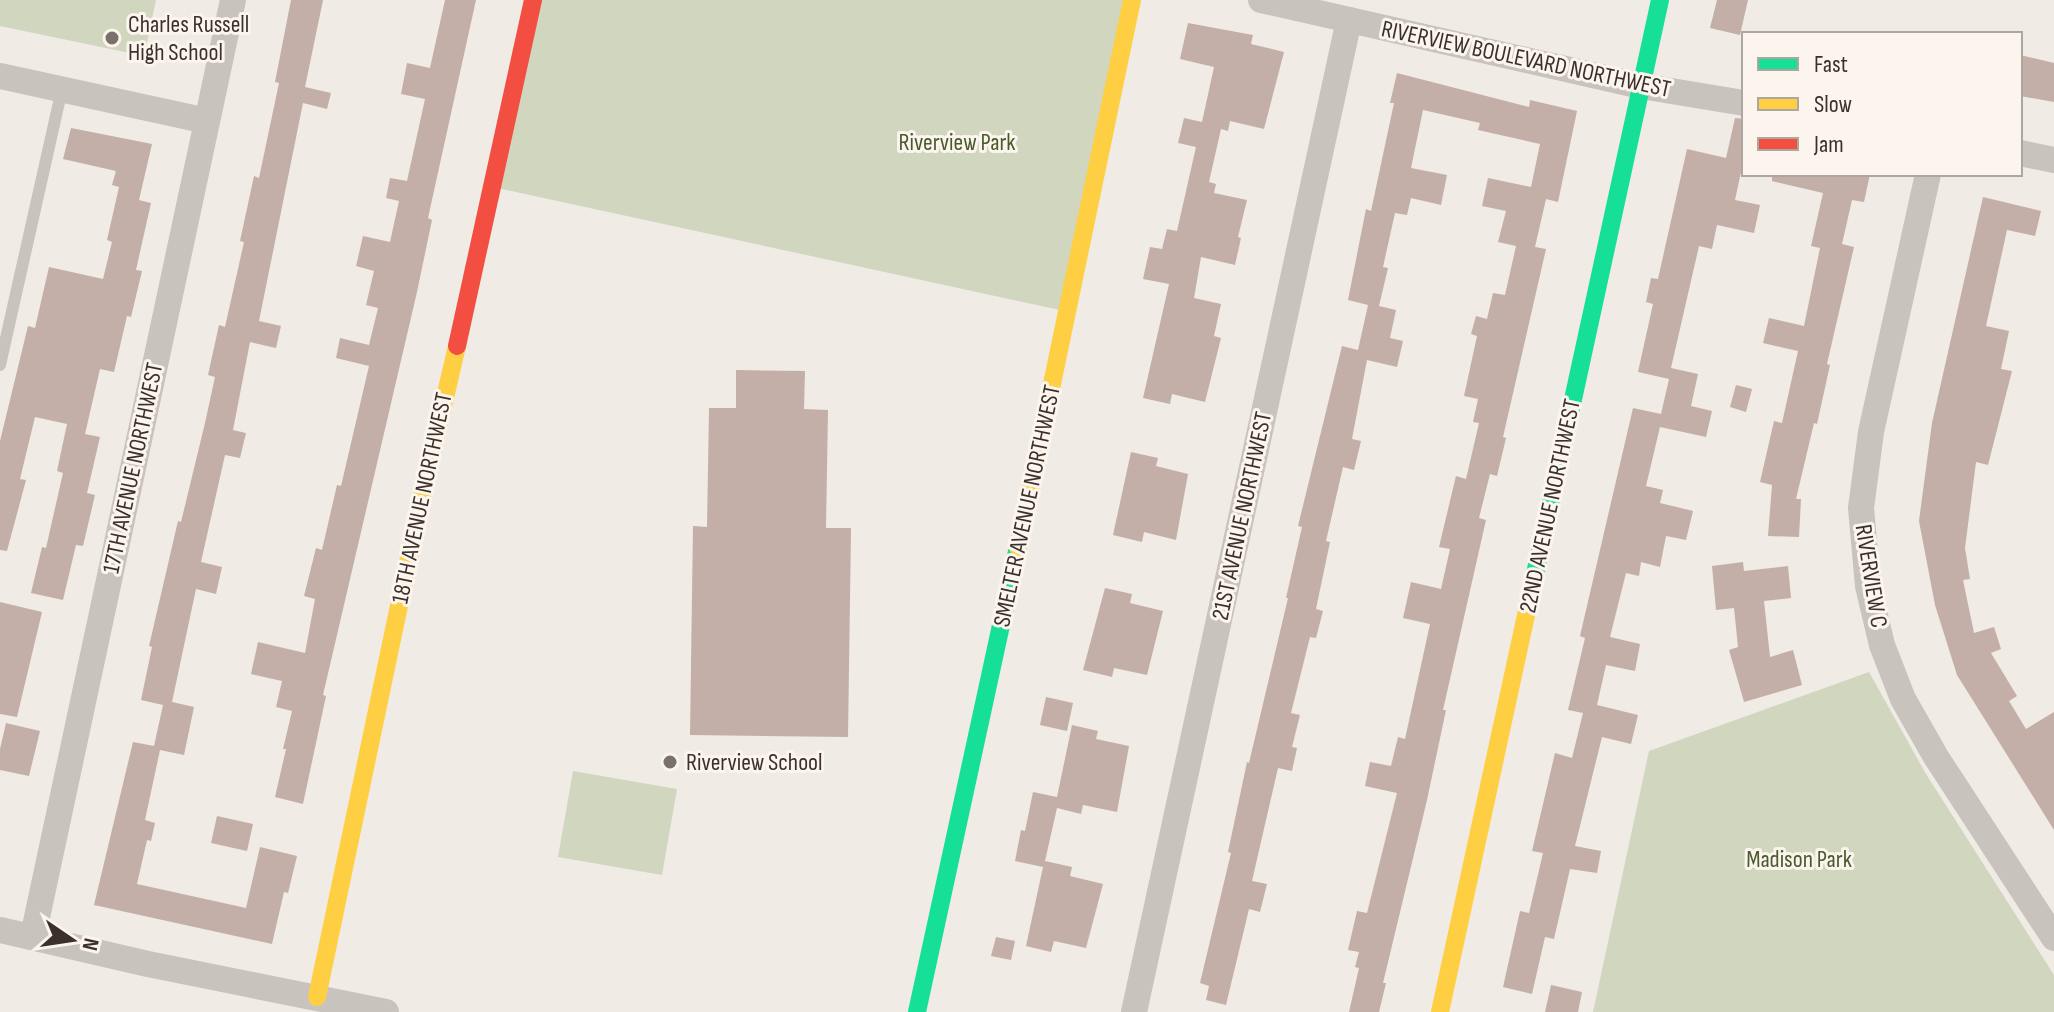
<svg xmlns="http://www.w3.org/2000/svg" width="2054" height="1012" viewBox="0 0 2054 1012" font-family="'Sofia Sans Condensed',sans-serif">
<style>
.green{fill:#d1d6bf}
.building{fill:#c3afa7}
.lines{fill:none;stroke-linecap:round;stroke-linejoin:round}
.lane{stroke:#c9c3be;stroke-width:12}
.street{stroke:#c9c3be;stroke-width:26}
.fast{stroke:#16e098;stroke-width:18}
.slow{stroke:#ffcf43;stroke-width:18}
.jam{stroke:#f24e42;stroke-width:18}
.poi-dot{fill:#7a716c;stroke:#fbf5ee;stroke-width:3}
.labels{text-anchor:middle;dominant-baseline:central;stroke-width:6;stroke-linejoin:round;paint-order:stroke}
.poi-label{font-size:24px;fill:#3b302b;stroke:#fbf5ee;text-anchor:start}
.street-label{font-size:24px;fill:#3b302b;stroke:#fbf5ee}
.park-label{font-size:24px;fill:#4a5a2e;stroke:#fbf5ee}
</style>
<rect width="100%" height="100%" fill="#f0ebe5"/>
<g class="green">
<polygon points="0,0 156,0 144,56 0,26"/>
<polygon points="533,0 1133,0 1069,312 493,187"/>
<polygon points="1869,672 1926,774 2054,975 2054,1012 1593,1012 1649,751"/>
<polygon points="573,771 677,789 662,875 558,857"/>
</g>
<g class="building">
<polygon points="291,0 323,0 305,87 331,93 327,109 303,103 259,321 281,326 276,348 250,342 233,430 246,433 240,458 225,455 201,562 222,567 216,594 196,589 172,702 194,707 184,755 160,750 145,820 155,823 151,841 147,840 137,884 246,908 260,847 297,856 288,893 284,892 272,944 94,905 133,742 154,746 163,705 141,700 152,647 149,646 178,521 181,522 205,423 215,377 208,375 219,325 225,327 244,242 240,241 254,176 259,178 279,83 275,82"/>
<polygon points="445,0 476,0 428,218 432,220 417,292 323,695 326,696 303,804 275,797 286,749 283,749 292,711 276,707 282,681 251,674 258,642 305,653 315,599 304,596 316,548 322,550 337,485 341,486 369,366 336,358 340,338 369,345 378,308 366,305 374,271 356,266 363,236 390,242 399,201 386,198 390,178 407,181 425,99 401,94 407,63 430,68"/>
<polygon points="1717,0 1748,0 1740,35 1710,28"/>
<polygon points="1188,23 1253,35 1251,44 1284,52 1264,129 1230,121 1228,131 1221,129 1209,182 1216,184 1214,193 1247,200 1238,237 1241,238 1235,265 1201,257 1194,298 1221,304 1214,336 1221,338 1205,402 1172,394 1170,404 1143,398 1169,284 1143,279 1150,247 1162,249 1167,229 1177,231 1196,147 1178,143 1184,118 1202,122 1214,67 1180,59"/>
<polygon points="2020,55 2054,63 2054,102 2020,96"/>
<polygon points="1397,73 1529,107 1530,100 1577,111 1558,202 1546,199 1535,247 1546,249 1503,437 1506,438 1497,476 1490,474 1479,518 1486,520 1443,710 1446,710 1427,800 1383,983 1386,983 1379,1012 1349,1012 1359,968 1355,967 1359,952 1348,950 1357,911 1367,913 1397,793 1365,786 1370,762 1391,766 1398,737 1405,739 1430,624 1403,618 1411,582 1441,589 1450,549 1439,547 1456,476 1466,479 1479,423 1473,422 1478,399 1464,396 1477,336 1471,334 1476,316 1487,319 1493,293 1505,295 1516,246 1498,242 1506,211 1482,206 1488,178 1531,187 1540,144 1478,130 1480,123 1423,110 1411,168 1447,175 1441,205 1411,198 1407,215 1395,213 1383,267 1388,268 1379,306 1396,310 1390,338 1403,341 1397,367 1367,360 1352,439 1361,441 1354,470 1343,467 1326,541 1330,542 1316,609 1323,611 1316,638 1310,637 1291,713 1300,715 1292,747 1297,748 1292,771 1278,768 1252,881 1267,884 1260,912 1249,909 1226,1005 1206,1000 1209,986 1200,983 1231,853 1228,852 1247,762 1249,763 1288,598 1286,598 1302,527 1298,526 1342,346 1358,350 1368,305 1348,300 1366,209 1371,211 1394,103 1390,103"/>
<polygon points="1735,118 1744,119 1744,158 1735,200 1760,205 1754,233 1717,225 1712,249 1699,246 1671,368 1698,374 1691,406 1712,411 1706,437 1660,427 1646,486 1663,490 1660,503 1693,511 1686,540 1666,536 1660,567 1641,562 1639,576 1626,573 1610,637 1640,644 1635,671 1606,665 1597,705 1638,715 1631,744 1602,737 1575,846 1601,851 1597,873 1570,869 1554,939 1545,937 1532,994 1503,987 1520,911 1529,913 1543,853 1532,851 1555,753 1572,758 1583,713 1568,710 1585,638 1580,636 1633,408 1661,414 1669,379 1638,372 1653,304 1646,302 1651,278 1658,279 1687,149 1726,158"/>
<polygon points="71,128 152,144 139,200 151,203 136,270 142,271 131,317 127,316 114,372 100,369 85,434 100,437 87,493 95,495 83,546 76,545 63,600 31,593 42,547 46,548 63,473 57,471 67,424 35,417 20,479 26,480 7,551 0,550 0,441 28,326 35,328 49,267 103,279 112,242 107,240 119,187 112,185 116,171 63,159"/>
<polygon points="1772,174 1870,174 1864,202 1852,200 1842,244 1854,247 1827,364 1830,365 1817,424 1814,423 1796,499 1801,499 1799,537 1768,536 1772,485 1760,482 1774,421 1782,423 1798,351 1763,343 1769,318 1804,326 1820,248 1811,246 1823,193 1772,181"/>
<polygon points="1983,197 2041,211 2035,236 2007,230 1986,326 2009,331 2001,369 2012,371 1988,465 1976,462 1965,548 1970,579 1963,580 1974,633 1994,627 2001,649 1991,653 2017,696 2009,701 2026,729 2054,712 2054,830 1957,675 1935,605 1919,521 1932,423"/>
<polygon points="736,370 805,371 804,409 828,410 826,528 851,528 848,737 690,735 693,526 707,527 709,408 736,408"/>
<polygon points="1736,385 1752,389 1746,412 1730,407"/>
<polygon points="1131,452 1158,458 1156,466 1188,474 1176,540 1144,532 1142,542 1113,535"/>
<polygon points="1743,562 1744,571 1788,566 1791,598 1764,601 1770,657 1793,650 1802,685 1744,702 1729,650 1738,647 1734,608 1716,610 1712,566"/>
<polygon points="1105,588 1132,594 1130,603 1163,611 1147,675 1114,668 1112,677 1083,670"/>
<polygon points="0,602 42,612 17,717 0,714"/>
<polygon points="1046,697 1073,703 1067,731 1040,725"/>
<polygon points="6,723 40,731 29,776 0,770 0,749"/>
<polygon points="1072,725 1098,731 1096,739 1129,746 1117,812 1083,805 1081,814 1057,808 1045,861 1072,867 1070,876 1103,884 1086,948 1054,941 1051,952 1026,946 1043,867 1015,861 1021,830 1025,831 1033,792 1057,797"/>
<polygon points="217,816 253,824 247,851 211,843"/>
<polygon points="996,937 1015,941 1011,960 991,956"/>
<polygon points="1551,985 1582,992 1578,1012 1545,1012"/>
</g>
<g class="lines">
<polyline class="lane" points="0,365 62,89"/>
<g class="street">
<polyline points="1261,0 1641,86 1744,103"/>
<polyline points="0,76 207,121"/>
<polyline points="2020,153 2054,160"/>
<polyline points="1928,174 1871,432 1861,508 1868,586 1882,645 1903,699 1936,757 2054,938"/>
<polyline points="0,930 148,964 386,1012"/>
<polyline points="33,936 233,0"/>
<polyline points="1134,1012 1349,20"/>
</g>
<g class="fast">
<polyline points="1528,606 1660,0"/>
<polyline points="917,1012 1018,547"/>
</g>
<g class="slow">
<polyline points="1018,547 1132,0"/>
<polyline points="317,997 422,496 457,346"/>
<polyline points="1440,1012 1528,606"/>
</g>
<polyline class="jam" points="457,346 533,0"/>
</g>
<g class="poi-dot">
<circle cx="112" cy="38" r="8"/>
<circle cx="670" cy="762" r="8"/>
</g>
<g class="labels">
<g class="poi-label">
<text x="128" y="24">Charles Russell<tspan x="128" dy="28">High School</tspan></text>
<text x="686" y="762">Riverview School</text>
</g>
<g class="street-label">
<text transform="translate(1526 59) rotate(12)">RIVERVIEW BOULEVARD NORTHWEST</text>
<text transform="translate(133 468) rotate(-78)">17TH AVENUE NORTHWEST</text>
<text transform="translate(422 498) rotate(-78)">18TH AVENUE NORTHWEST</text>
<text transform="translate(1027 506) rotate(-78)">SMELTER AVENUE NORTHWEST</text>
<text transform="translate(1550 506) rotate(-78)">22ND AVENUE NORTHWEST</text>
<text transform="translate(1242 516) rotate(-78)">21ST AVENUE NORTHWEST</text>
<text transform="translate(1871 576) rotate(81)">RIVERVIEW C</text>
</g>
<g class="park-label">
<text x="957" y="142">Riverview Park</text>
<text x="1799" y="859">Madison Park</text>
</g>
</g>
<rect x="1742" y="32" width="280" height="144" fill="#fbf5ee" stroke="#aea6a0" stroke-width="2"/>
<rect x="1758" y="58" width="40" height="12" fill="#16e098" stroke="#aea6a0" stroke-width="2"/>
<text x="1814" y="72" font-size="24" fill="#3b302b">Fast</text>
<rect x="1758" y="98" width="40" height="12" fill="#ffcf43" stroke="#aea6a0" stroke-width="2"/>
<text x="1814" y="112" font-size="24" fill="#3b302b">Slow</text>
<rect x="1758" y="138" width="40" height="12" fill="#f24e42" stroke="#aea6a0" stroke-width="2"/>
<text x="1814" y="152" font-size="24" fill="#3b302b">Jam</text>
<g transform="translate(72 940) rotate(103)" stroke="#fbf5ee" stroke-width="6" paint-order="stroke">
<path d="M0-6L14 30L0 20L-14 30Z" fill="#3b302b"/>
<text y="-12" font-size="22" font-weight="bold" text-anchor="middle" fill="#3b302b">N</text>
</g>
</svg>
